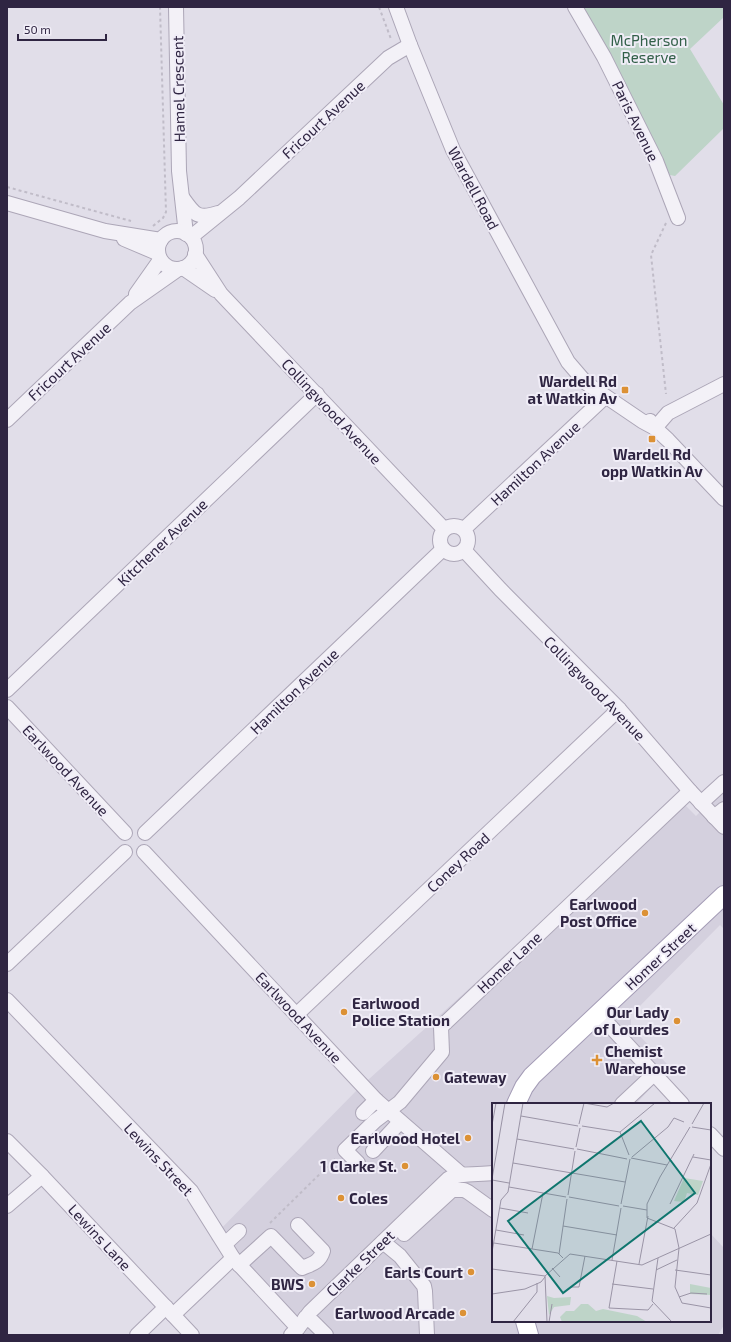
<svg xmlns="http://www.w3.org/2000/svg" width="731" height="1342" viewBox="0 0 731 1342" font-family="'Exo 2',sans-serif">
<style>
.built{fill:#d4d0de}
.green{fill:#bed4c8}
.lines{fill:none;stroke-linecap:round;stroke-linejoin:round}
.minor-casing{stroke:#aca6b7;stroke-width:16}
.major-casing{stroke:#a49cb6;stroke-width:20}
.path{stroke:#c0bcc8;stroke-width:2;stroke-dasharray:3 3;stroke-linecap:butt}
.minor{stroke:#f3f1f7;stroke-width:14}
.major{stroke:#fff;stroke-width:18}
.poi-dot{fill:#dc9135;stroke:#f0edf7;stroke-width:1.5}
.labels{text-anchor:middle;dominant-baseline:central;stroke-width:4;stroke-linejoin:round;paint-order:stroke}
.park-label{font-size:15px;fill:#315f48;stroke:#f0edf7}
.street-label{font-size:15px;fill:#2f2542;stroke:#f0edf7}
.poi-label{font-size:15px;font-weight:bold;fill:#2f2542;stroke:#f0edf7;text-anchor:end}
.inset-road{fill:none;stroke:#9a94a6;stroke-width:1}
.view{fill:#0f766e;fill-opacity:0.15;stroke:#0f766e;stroke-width:2}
.inset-edge{fill:none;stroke:#2f2542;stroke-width:2}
</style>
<rect width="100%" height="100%" fill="#e1dee9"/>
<polygon class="built" points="724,788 724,929 720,925 631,1015 631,1027 670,1067 636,1104 493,1104 493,1321 710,1321 710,1233 724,1248 724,1325 718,1335 302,1335 298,1328 211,1239 358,1089 679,799 696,816"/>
<polygon class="green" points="580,7 724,7 724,17 690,49 724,105 724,128 675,176 670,175"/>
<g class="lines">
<g class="minor-casing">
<g id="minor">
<polyline points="176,7 179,171 186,234"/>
<polyline points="396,7 410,45 453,150 568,362 586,383 642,421 655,428"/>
<polyline points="575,7 604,57 656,161 678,218"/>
<path d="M182,197C194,214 197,220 218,213"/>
<polyline points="7,203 105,231 161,240"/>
<circle cx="177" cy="250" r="19"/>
<polyline points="191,237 239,198 388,58 410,45"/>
<polyline points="124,239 157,253"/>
<polyline points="195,254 221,294 444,529"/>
<polyline points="183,268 215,290"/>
<polyline points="136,294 160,260"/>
<polyline points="7,420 130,303 177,270"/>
<polyline points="650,421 655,428 668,440 724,499"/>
<polyline points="655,428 668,413 724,384"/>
<circle cx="454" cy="540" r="14"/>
<polyline points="464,529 605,397"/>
<polyline points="464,550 500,589 619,709 690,791 724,827"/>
<polyline points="7,690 317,394"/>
<polyline points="7,707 125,833"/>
<polyline points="701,803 724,782"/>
<polyline points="714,817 724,809"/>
<polyline points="145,833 443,549"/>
<polyline points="144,852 376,1100 461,1174"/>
<polyline points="7,964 125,852"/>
<polyline points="7,1000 191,1191 233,1258 298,1328"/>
<polyline points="599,1014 682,1104"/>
<polyline points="296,1015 619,709"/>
<polyline points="622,1104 654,1074"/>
<polyline points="363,1113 376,1100"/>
<polyline points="710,1134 724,1149"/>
<polyline points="7,1141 42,1176 192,1335"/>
<polyline points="373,1151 400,1122"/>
<polyline points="358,1163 345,1150 375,1121 400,1102 442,1052 441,1027 690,791"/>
<polyline points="7,1206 42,1176"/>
<polyline points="404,1234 452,1190 464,1190 468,1192 493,1210"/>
<polyline points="383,1242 400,1256 424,1286 425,1291 427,1335"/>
<polyline points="225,1244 239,1231"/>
<path d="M239,1265L271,1236L302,1268C312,1264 320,1262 323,1251L298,1225"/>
<polyline points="173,1315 233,1258"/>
<polyline points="305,1318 313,1322 326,1335"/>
<polyline points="137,1335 166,1307"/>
<path d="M291,1335L298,1328L310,1312L448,1179C460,1172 479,1175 493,1173"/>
</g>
</g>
<g class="major-casing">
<g id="major">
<polyline points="516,1104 524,1087 532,1076 724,895"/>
<polyline points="525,1321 529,1335"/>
</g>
</g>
<g class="path">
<polyline points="379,7 391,39"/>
<polyline points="7,187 131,221"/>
<polyline points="666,223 651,255 666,394"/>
<polyline points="153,226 163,218 166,212 160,7"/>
<polyline points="270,1223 335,1159"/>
</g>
<use href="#minor" class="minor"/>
<use href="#major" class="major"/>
</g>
<g class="poi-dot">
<rect x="621" y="386" width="8" height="8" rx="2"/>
<rect x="648" y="435" width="8" height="8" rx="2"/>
<circle cx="645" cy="913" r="4"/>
<circle cx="344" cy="1012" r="4"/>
<circle cx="677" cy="1021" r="4"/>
<path d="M595 1054h4v4h4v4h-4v4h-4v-4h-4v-4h4z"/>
<circle cx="436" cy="1077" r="4"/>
<circle cx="468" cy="1138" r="4"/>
<circle cx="405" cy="1166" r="4"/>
<circle cx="341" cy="1198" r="4"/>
<circle cx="471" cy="1272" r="4"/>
<circle cx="312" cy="1284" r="4"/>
<circle cx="463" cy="1313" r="4"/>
</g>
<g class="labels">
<g class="park-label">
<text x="649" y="40">McPherson<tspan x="649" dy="17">Reserve</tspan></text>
</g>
<g class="street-label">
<text transform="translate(178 89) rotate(-91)">Hamel Crescent</text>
<text transform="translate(323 119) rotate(-43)">Fricourt Avenue</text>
<text transform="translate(636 121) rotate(64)">Paris Avenue</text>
<text transform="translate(474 188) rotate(62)">Wardell Road</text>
<text transform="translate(69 361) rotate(-43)">Fricourt Avenue</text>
<text transform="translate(332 411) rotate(47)">Collingwood Avenue</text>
<text transform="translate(535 463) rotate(-43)">Hamilton Avenue</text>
<text transform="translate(162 542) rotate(-44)">Kitchener Avenue</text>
<text transform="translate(595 688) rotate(46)">Collingwood Avenue</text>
<text transform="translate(294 691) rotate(-44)">Hamilton Avenue</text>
<text transform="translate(66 770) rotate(47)">Earlwood Avenue</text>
<text transform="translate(458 862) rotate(-43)">Coney Road</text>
<text transform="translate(660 956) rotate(-43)">Homer Street</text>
<text transform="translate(509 962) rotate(-43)">Homer Lane</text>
<text transform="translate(299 1017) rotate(47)">Earlwood Avenue</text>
<text transform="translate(159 1159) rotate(47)">Lewins Street</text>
<text transform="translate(100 1237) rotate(47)">Lewins Lane</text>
<text transform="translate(360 1263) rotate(-44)">Clarke Street</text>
</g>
<g class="poi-label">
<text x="617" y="381">Wardell Rd<tspan x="617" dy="17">at Watkin Av</tspan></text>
<text x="652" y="454" text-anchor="middle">Wardell Rd<tspan x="652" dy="17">opp Watkin Av</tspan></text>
<text x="637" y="904">Earlwood<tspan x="637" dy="17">Post Office</tspan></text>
<text x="352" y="1003" text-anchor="start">Earlwood<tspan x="352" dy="17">Police Station</tspan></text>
<text x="669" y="1012">Our Lady<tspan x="669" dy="17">of Lourdes</tspan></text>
<text x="605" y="1051" text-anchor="start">Chemist<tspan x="605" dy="17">Warehouse</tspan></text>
<text x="444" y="1077" text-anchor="start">Gateway</text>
<text x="460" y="1138">Earlwood Hotel</text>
<text x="397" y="1166">1 Clarke St.</text>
<text x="349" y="1198" text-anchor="start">Coles</text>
<text x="463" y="1272">Earls Court</text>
<text x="304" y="1284">BWS</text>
<text x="455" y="1313">Earlwood Arcade</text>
</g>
</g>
<g transform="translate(492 1103)">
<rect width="219" height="219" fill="#e1dee9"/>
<path d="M192,75L211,78L206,92L195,90L192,99L182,98ZM198,181L219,185V192L198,191ZM55,193L62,195L79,194L78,202L62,204L57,212ZM89,201H96L104,208L111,206L145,213L155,219H70L68,214L74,208H82Z" fill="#bed4c8"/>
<path class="inset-road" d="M29,13L86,23M87,21L92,0L115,4L122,0M200,21L212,0M0,22L4,0M90,23L128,29L163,0M200,24L219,27M128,29L137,52M25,36L82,46M84,44L88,25M85,46L135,56M140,54L176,24L182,15L192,19M201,54L219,57M139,55L175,62M21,60L133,79M0,76L13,0M0,77L17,80M17,84L74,94M76,92L83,48M77,94L127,103M129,101L138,56M178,101L202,51M131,103L155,107M8,105L36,110M155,115L183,126L187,145L183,184L190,200L219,205M155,115V101L168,74L198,24M71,123L125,132M182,125L205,100L219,61M4,127L32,132M2,140L66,150L71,155M40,146L51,90M0,149L9,97L16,89L31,0M67,151L75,96M166,155L160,198L180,219M120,157L129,105M125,158L117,205L156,207L161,201M147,161L156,113M60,165L68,174M0,166L53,173M164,167L185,157M183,167L219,172M53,173L78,151L150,162L219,131M53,173L55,219M120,181L161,186M79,184H87L93,153M0,191L33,186L49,179L53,174M187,194L199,190L215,191M21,219L45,189V180M57,219L60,201"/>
<path class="view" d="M149,18L203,90L71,190L16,118Z"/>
<rect width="219" height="219" class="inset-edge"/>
</g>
<rect width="731" height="1342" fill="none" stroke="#2f2542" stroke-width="16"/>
<path d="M18 34v6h88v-6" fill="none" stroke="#2f2542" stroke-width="2"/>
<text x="24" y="34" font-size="12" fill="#2f2542" stroke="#f0edf7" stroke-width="3" paint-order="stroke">50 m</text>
</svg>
